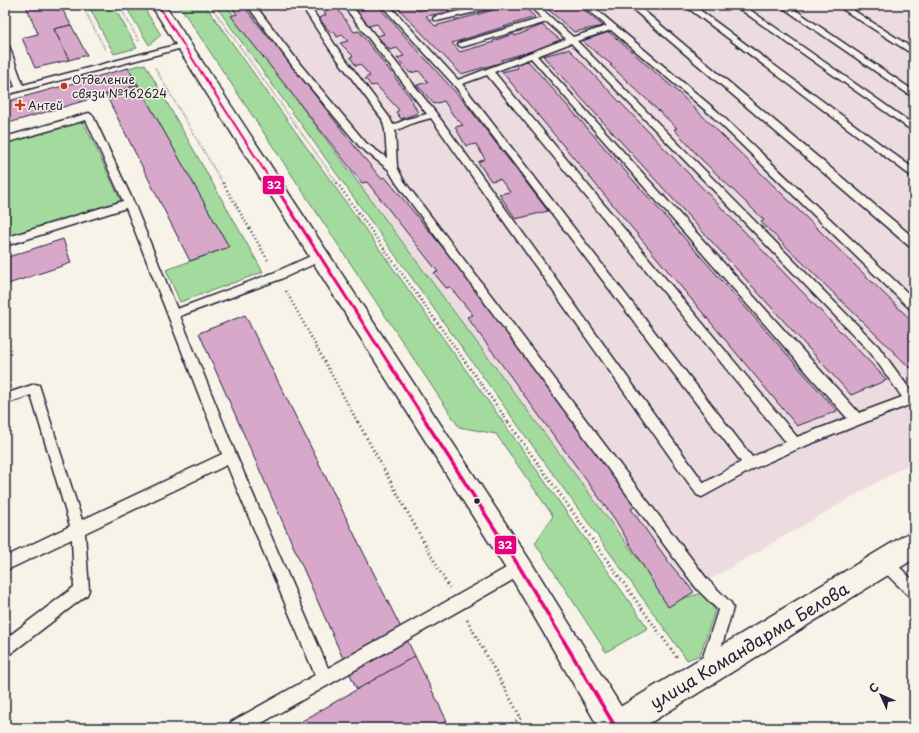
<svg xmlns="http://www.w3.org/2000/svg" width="919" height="733" viewBox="0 0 919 733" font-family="'Playpen Sans',sans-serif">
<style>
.built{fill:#eddcdf}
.green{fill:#a3da9d;stroke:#627e6c}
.building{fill:#d7a8c9;stroke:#22223b}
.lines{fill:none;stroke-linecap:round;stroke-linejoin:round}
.lane-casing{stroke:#22223b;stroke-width:3}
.street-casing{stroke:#22223b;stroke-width:3}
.secondary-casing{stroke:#22223b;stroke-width:3}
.path-far2{stroke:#22223b;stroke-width:2;stroke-dasharray:0.5 2;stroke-linecap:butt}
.path-far1{stroke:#22223b;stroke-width:2.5;stroke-dasharray:1 3;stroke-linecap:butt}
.path{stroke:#22223b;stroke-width:3;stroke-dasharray:1 3.5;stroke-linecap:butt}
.lane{fill:#f7f3e8;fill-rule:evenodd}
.street{fill:#f7f3e8;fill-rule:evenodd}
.secondary{fill:#f7f3e8;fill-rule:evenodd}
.bus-1-far2-casing{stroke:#f7f3e8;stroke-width:4}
.bus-1-far1-casing{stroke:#f7f3e8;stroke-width:6}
.bus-1-casing{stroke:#f7f3e8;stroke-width:6}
.bus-1-far2{stroke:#e5007d;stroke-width:2}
.bus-1-far1{stroke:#e5007d;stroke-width:3}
.bus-1{stroke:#e5007d;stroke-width:3.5}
.poi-dot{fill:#c8321e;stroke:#f7f3e8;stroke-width:1.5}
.bus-dot{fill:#22223b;stroke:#f7f3e8;stroke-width:1.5}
.labels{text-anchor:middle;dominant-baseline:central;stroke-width:3;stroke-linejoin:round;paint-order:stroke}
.far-poi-label{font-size:12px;fill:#22223b;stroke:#f7f3e8;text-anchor:start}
.near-street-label{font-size:17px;fill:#22223b;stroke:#f7f3e8}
.line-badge{stroke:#f7f3e8;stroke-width:1.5}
.badge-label{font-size:11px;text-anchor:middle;font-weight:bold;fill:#fff}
</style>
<rect width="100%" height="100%" fill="#f7f3e8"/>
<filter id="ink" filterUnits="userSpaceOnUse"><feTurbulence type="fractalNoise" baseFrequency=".025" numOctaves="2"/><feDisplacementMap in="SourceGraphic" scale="8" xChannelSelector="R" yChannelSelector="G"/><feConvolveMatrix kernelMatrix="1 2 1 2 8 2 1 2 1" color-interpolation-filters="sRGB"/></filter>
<g filter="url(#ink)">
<polygon class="built" points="226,5 895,5 914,16 914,461 671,602"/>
<g class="green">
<polygon points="88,5 113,5 137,48 114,54"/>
<polygon points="125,5 142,5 161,35 149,45"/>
<polygon points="179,5 205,5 498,415 648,628 606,652 535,543 553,516 496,434 459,427"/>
<polygon points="215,5 226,5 670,602 702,593 715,610 700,655 687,660"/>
<polygon points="145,64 263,272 180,302 166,270 229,247 128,68"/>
<polygon points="83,121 121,201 5,237 5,143"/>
</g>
<g class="building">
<polygon points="29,5 60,5 71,25 54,29 69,60 35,68 22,38 38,34 26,6"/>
<polygon points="230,5 243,5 269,38 271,38 359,152 381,178 385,177 480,293 636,506 631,509 671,565 694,592 668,607 614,518 467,317 473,315 450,287 446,288 434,273 438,272 367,182 362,183 296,99 231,16 237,14"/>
<polygon points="320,5 335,5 354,32 359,31 410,97 418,113 401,119 396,112 399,110 376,85 371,86 365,78 370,76 360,64 356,66 350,57 353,56 340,43 348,41 342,35 337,37 334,31 330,32 319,18 326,15"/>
<polygon points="361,5 377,5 466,104 548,211 516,219 499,194 510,192 500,179 491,181 478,162 485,159 476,144 466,146 455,127 463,125 453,115 444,101 434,104 417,85 428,82 419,71 410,73 397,58 404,56 397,48 390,50 377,36 384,34 377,24 369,26 357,12 365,9"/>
<polygon points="395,5 413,5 418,11 441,5 470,5 448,10 449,12 426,16 435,26 512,5 522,5 535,17 452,43 460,52 494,42 493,41 514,34 515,36 542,25 563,42 501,60 503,62 461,74"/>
<polygon points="543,5 578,5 603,26 574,32"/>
<polygon points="71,25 87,55 69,60 54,29"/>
<polygon points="609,32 678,92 914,323 914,366 910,368 761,222 764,220 701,159 674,129 677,128 610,65 612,65 582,41"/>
<polygon points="569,49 887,380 851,395 543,56"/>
<polygon points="528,61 837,411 797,426 502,72 518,68 515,64"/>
<polygon points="128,68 138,85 5,124 5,102"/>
<polygon points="138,85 229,247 190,261 106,95"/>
<polygon points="63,239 71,263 5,285 5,258"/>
<polygon points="245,315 415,656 357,690 199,333"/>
<polygon points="415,656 447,721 435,728 290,728"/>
</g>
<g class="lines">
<g class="lane-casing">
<g id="lane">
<polygon points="5,5 14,5 5,10"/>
<path d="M247,5H255L300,64L366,143L387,158L385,130L382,119L329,48L301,5H309L335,45L389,117L393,125L407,119L427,114L343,5H351L436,113L704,483L741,462L454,85L381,5H389L458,80L566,39L547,22L462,47L458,45L459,43L542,18L528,5H537L573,37L607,26L582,5H591L717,111L914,299V310L910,309L711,115L611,30L577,41L878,346L914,395V403L800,448L755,468L702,497L697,495L431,118L413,123L395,131L397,167L404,181L707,579L731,603L733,608L714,672L708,674L702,672L700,666L718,610L697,589L397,184L388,169L360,147L294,68ZM571,43L870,352L902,397L859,413L537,56ZM531,58L847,418L797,437L494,72ZM487,75L786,442L752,457L462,84Z"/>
<polygon points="485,5 498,5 497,7 437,21 433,19 434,17"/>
<polygon points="628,5 637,5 914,238 914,248 910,247"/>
<polygon points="684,5 693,5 914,169 914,177 911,176"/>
<polygon points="734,5 743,5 914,125 914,132"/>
<polygon points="779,5 788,5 914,91 914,98"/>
<polygon points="836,5 845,5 914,49 914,55"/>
<polygon points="183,43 186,43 186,47 5,95 5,89 15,87 5,57 5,44 9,46 23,85"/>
<polygon points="89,113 93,116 134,203 177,309 273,273 317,253 325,253 326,256 325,259 281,279 180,316 237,457 328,668 515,563 520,561 525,563 527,568 525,573 253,728 229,728 231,722 315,675 227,465 85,533 89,590 87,595 10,654 5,657 5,639 74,587 72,539 5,571 5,557 70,526 31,395 5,404 5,394 35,384 39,385 82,520 222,454 126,208 5,246 5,238 123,201 86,120 5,143 5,137"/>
<polygon points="885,556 890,558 914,581 914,598 909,596 880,568 878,563 880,558"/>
</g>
</g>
<g class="street-casing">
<polygon id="street" points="914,532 914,559 642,728 601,728 605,716 905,535"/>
</g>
<g class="secondary-casing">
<polygon id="secondary" points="151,5 165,5 529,559 627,716 631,728 599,728 511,577"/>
</g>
<g class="path-far2">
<polyline points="82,5 106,51"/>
<polyline points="119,5 139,41"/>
<polyline points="210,5 338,184"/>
<polyline points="155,68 223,184"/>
</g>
<g class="path-far1">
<polyline points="223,183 269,262"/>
<polyline points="337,183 509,423"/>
<polyline points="286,291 358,423"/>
</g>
<g class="path">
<polyline points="358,422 449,588"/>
<polyline points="508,422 678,659"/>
<polyline points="467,620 521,718 505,728"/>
</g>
<use href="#lane" class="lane"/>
<use href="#street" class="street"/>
<use href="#secondary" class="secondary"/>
<g class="bus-1-far2-casing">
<polyline id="bus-1-far2" points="158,5 273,184"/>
</g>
<g class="bus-1-far1-casing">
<polyline id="bus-1-far1" points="273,183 427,423"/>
</g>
<g class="bus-1-casing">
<polyline id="bus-1" points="426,422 520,568 616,728"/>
</g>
<use href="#bus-1-far2" class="bus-1-far2"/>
<use href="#bus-1-far1" class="bus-1-far1"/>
<use href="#bus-1" class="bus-1"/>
</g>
</g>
<g class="poi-dot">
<circle cx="64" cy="86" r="4"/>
<path d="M18 99h4v4h4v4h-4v4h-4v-4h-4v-4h4z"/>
</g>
<circle class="bus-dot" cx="477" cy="501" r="3.5"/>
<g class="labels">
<g class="far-poi-label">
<text x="72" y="79">Отделение<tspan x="72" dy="14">связи №162624</tspan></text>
<text x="28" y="105">Антей</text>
</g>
<g class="near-street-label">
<text transform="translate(749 645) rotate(-31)">улица Командарма Белова</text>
</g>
</g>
<g class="line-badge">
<rect x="262" y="175" width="23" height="20" rx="4" fill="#e5007d"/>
<rect x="494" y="535" width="23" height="20" rx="4" fill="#e5007d"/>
</g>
<g class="badge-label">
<text x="274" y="189">32</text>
<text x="505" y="549">32</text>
</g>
<rect width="919" height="733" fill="none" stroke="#f7f3e8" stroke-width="20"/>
<rect x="10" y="10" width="899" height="713" fill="none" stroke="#22223b" stroke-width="1.5" filter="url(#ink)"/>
<g transform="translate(881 695) rotate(315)" stroke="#f7f3e8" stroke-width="3" paint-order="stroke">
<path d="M0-3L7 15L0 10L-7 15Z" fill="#22223b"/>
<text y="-6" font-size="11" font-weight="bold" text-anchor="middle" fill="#22223b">С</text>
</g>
</svg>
